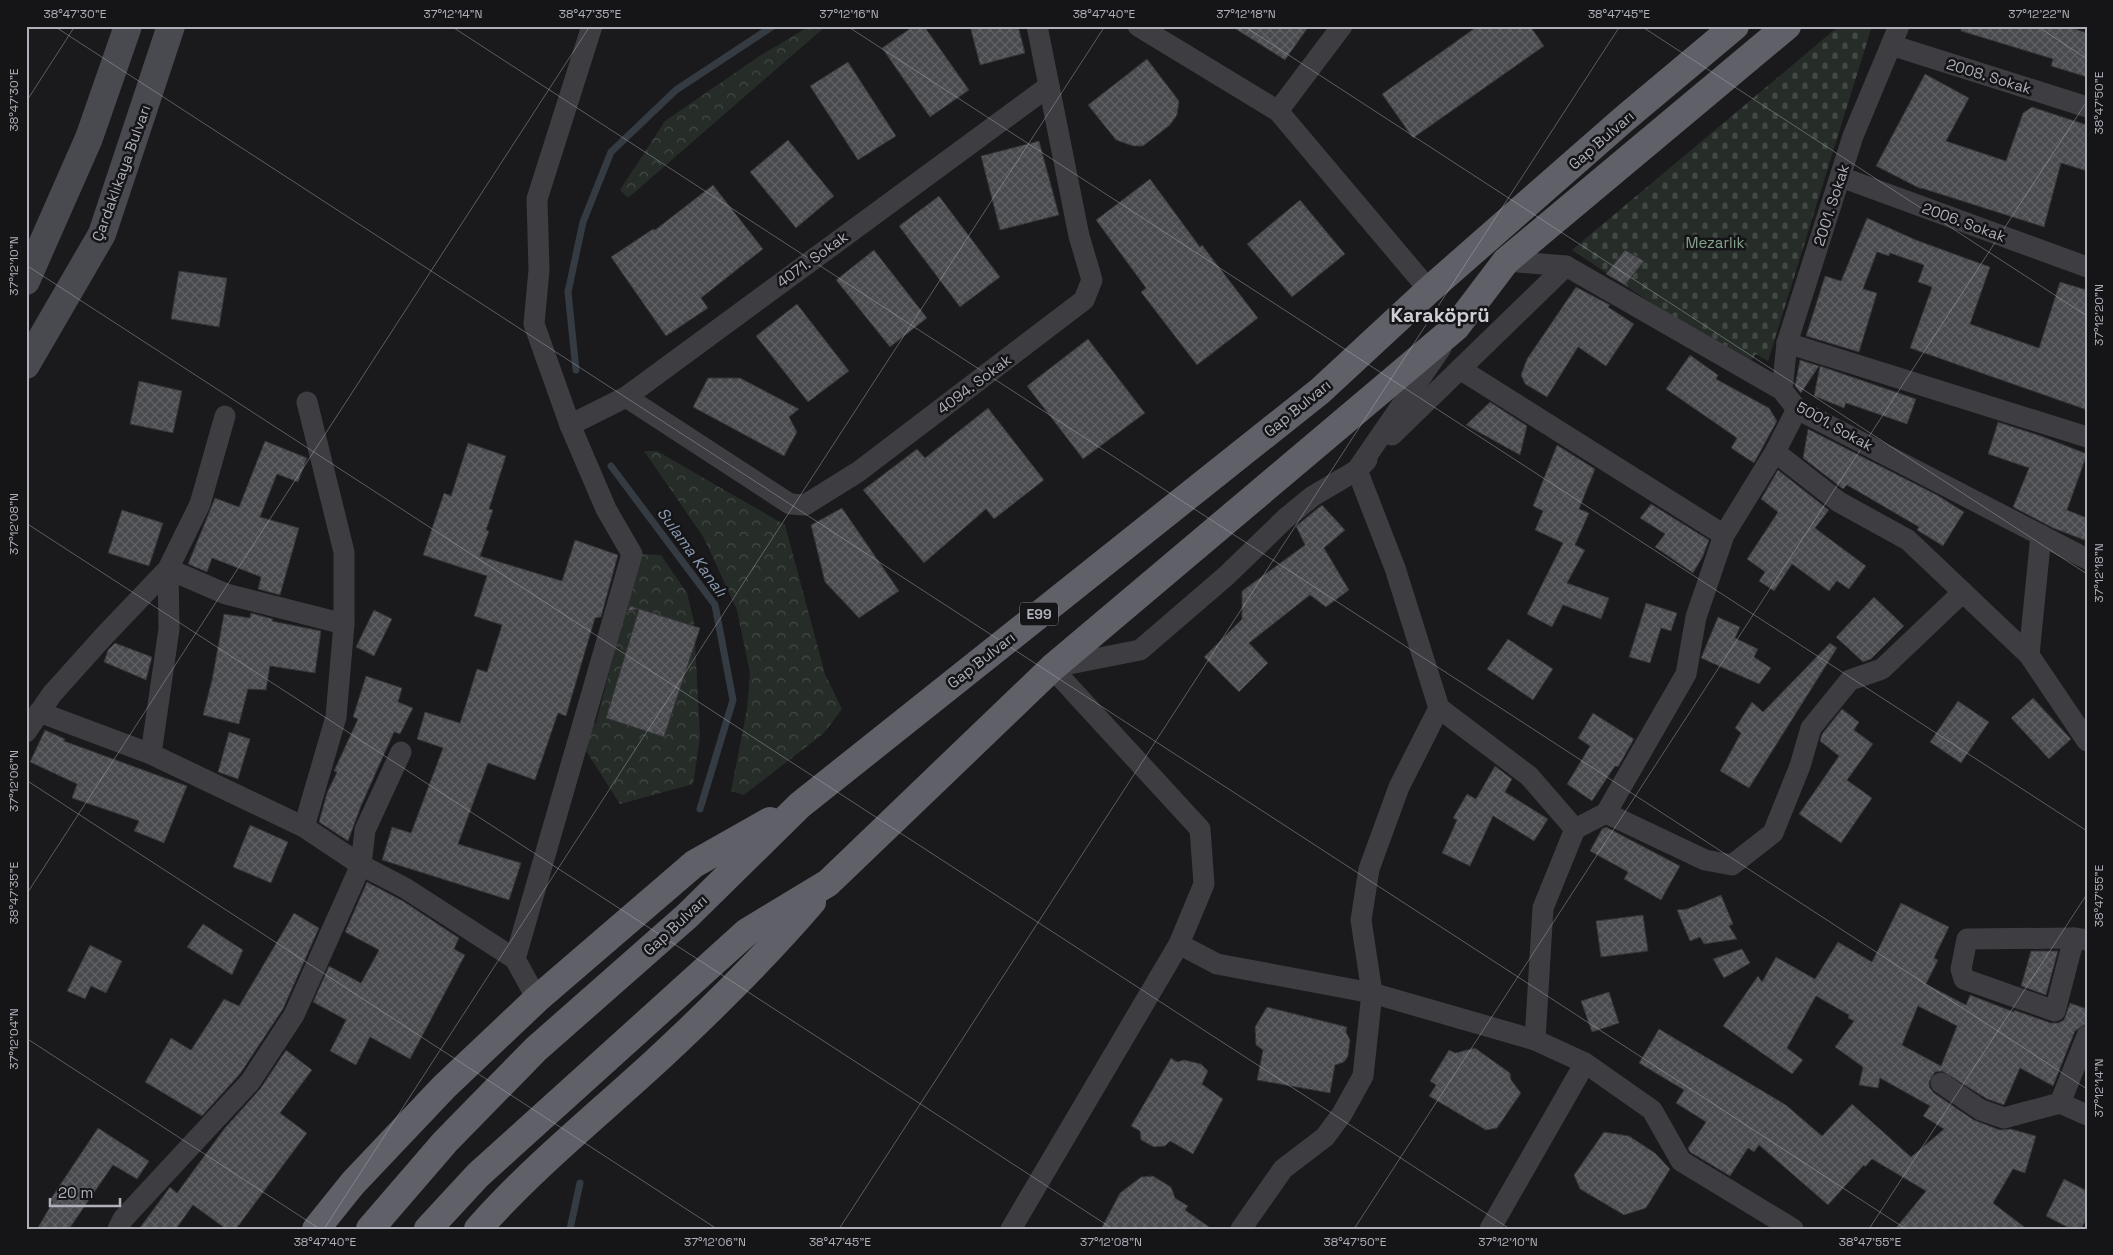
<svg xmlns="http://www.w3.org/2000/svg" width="2113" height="1255" viewBox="0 0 2113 1255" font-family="'Space Grotesk',sans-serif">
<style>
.cemetery{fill:url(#cemetery-stones)}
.park{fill:url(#park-crowns)}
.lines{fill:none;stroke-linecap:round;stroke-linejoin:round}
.stream{stroke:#353b43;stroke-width:7}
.building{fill:url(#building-cross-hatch);stroke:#343437;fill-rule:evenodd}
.minor{stroke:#3d3d42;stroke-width:21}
.secondary{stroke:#494a50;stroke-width:28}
.trunk{stroke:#606068;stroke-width:28}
.ticks{fill:none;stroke:#aeb0ba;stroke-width:1;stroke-opacity:0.45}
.labels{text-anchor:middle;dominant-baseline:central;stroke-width:5;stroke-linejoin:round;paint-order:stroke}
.shield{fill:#151517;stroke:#808289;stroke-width:1}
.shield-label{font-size:14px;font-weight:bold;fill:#aeb0ba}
.street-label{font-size:15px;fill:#aeb0ba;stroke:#151517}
.park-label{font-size:15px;fill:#87a28c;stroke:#151517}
.water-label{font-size:16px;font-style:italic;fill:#8999b0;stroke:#151517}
.district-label{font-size:20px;font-weight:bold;fill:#cecfd6;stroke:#151517}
.neatline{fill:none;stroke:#aeb0ba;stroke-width:2}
.ticks-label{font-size:12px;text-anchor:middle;fill:#aeb0ba}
</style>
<defs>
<pattern id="cemetery-stones" width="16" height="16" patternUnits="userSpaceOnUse" patternTransform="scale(1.25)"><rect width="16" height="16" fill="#262d28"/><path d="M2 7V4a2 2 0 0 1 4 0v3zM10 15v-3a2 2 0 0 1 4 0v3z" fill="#434945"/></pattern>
<pattern id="park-crowns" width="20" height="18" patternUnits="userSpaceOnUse" patternTransform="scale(1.25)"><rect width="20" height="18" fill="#262d28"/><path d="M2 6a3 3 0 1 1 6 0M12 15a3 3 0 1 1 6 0" fill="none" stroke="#434945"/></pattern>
<pattern id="building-cross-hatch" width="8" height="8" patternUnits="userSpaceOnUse" patternTransform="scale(1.25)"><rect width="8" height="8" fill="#494a4e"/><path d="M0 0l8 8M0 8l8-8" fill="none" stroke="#616265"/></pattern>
</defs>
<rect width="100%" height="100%" fill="#1a1a1c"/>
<polygon class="cemetery" points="1839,26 1872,26 1768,361 1756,354 1746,366 1572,250"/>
<g class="park">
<polygon points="810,26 826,26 628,198 620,190 665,121 761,55"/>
<polygon points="644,451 657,451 785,525 825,674 842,709 824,733 744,795 731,791 747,709 750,673 737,610 704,538"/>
<polygon points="640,554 661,555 687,593 694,622 700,737 693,784 620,804 581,743 589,724 596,723"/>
</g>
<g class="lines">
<g class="stream">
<polyline points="576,370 568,292 583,222 611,152 676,90 773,26"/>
<polyline points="611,466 715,605 733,700 700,809"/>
<polyline points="570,1229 580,1183"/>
</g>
</g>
<g class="building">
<polygon points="914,26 924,26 969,90 930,117 882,48"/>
<polygon points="970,26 1018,26 1025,53 980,65"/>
<polygon points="1231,26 1309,26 1285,60"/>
<polygon points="1478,26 1530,26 1544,46 1413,138 1382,94"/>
<polygon points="1961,26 2066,26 2087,33 2087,77 2051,66 2053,59 1961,31"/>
<polygon points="1147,59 1179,101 1177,115 1170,125 1143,146 1133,146 1116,140 1088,105"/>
<polygon points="848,62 896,136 858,160 810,86"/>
<polygon points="1925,74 1969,98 1946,141 2006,161 2023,113 2032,107 2087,125 2087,171 2061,163 2044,227 1921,188 1921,189 1876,166"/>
<polygon points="788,140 834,196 796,228 750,172"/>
<polygon points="1039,141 1059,215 1000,230 981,156"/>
<polygon points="1150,179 1200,247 1202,245 1258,318 1197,365 1141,292 1146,288 1096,220"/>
<polygon points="713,185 763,249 701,298 708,308 666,336 611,257 653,229 655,230"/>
<polygon points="939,196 1000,277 960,307 899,226"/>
<polygon points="1300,200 1345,254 1292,297 1247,244"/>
<polygon points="1867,218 1916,240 1990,267 1970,324 2039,348 2060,282 2087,290 2087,410 1910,348 1932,287 1918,282 1924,265 1890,253 1889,256 1877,252 1863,289 1877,293 1859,352 1806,336 1825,276 1841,281"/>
<polygon points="874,250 927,318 890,347 836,280"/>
<polygon points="1625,250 1644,261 1625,285 1606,274"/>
<polygon points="179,271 227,278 219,327 171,319"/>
<polygon points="1576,287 1610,305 1608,307 1634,324 1606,366 1578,347 1547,397 1525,384 1521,375 1527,359"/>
<polygon points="797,304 849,371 808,402 756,336"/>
<polygon points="1088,339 1145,413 1083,459 1027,386"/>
<polygon points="1690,355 1718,375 1716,379 1769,408 1777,421 1754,463 1731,448 1737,438 1666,389"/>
<polygon points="1800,360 1819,366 1801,393 1795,386"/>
<polygon points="1820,366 1916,399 1907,424 1846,403 1844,408 1814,396"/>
<polygon points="708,378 740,378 799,409 789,417 797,432 784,456 693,407"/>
<polygon points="139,381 182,391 173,433 130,424"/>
<polygon points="1490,402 1527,426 1520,455 1466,425"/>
<polygon points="988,408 1044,480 994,519 986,509 924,563 863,490 917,449 925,458"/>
<polygon points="1998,422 2041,436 2087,454 2067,510 2087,518 2087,541 2053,528 2013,507 2029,468 1988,454"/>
<polygon points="1808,429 1937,495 1964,512 1943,546 1917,530 1919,527 1847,485 1843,489 1803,458"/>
<polygon points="265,441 307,458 298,482 277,474 260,517 299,528 280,595 258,589 261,577 212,558 207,572 188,564 215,498 239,507"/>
<polygon points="468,443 506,456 489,509 493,510 486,530 489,531 480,556 562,581 575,540 618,555 601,617 595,618 566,716 558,713 535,780 488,763 458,844 521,863 509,900 382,860 392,827 411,833 443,748 417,739 425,712 460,723 477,669 487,672 502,625 474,616 487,576 423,555 444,493 451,496"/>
<polygon points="1557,445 1595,469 1579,509 1589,513 1575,545 1585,550 1567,583 1609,598 1601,619 1563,605 1552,627 1527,614 1563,543 1535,530 1543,511 1533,506"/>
<polygon points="1778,470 1829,510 1815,528 1866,566 1849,589 1837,581 1829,591 1792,564 1774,591 1759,581 1765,572 1747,559 1778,512 1761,499"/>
<polygon points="1651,504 1709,540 1703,556 1693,573 1655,547 1665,534 1640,518"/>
<polygon points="1322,505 1345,530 1324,548 1349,590 1326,607 1310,595 1249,643 1268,663 1239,692 1204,657 1242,619 1242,591 1305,545 1296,526"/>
<polygon points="842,508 899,591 859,618 825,582 811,525"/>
<polygon points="122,510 163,523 149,566 108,553"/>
<polygon points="1874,597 1904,626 1871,659 1863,662 1836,637"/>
<polygon points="1646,603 1677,613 1671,631 1661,628 1650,663 1629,657"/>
<polygon points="630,606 700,628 664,737 606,718 639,609 628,611"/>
<polygon points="374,610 392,619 374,656 356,647"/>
<polygon points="251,613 273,619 272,621 321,631 315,673 270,666 266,690 248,689 239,724 203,715 212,680 224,614 250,618"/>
<polygon points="1718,617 1740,627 1735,638 1758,649 1754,657 1771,668 1759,684 1701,658"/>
<polygon points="1508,639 1553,669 1533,700 1487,669"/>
<polygon points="115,643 152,657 146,680 104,662 108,650"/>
<polygon points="1830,643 1837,648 1749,788 1720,771 1741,733 1735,728 1752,702 1763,712"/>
<polygon points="366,676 402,688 398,702 413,708 400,734 394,732 361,806 348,841 319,822 327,793 337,772 334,771 358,719 353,717"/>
<polygon points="2033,698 2071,739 2049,759 2011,718"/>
<polygon points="1958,701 1989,722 1961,763 1930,742"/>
<polygon points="1842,709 1859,722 1854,730 1873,744 1847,780 1872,798 1841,843 1799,814 1839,756 1820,741 1822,734"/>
<polygon points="1593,713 1634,739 1618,767 1615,766 1592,801 1567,784 1590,746 1578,738"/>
<polygon points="45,730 65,739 64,741 187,786 164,843 134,831 139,821 72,798 77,784 30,762"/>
<polygon points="229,732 250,739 238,779 218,772"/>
<polygon points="1495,766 1512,779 1505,792 1548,819 1534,841 1493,816 1470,866 1442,853 1457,820 1453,818 1467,794 1476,799"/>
<polygon points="250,825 288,842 271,883 233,867"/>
<polygon points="1606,827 1680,866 1661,900 1624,879 1628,872 1590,851 1602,829"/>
<polygon points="367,882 403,901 459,938 454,949 465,955 410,1059 370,1037 356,1065 330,1051 346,1020 313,1002 329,966 361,983 379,950 345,932"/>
<polygon points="1721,895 1733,924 1729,926 1737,939 1704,944 1700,937 1690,941 1677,910 1687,909"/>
<path d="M1901,903L1949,927L1934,958L1938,960L1926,984L1966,1005L1970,995L2014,1012V1010L2051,1023H2058L2064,1020L2070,1003L2087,1009L2086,1024L2075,1031L2053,1086L2020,1068L2004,1105L1987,1099L1942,1071L1935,1072L1929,1082L1930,1088L1934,1093L1974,1120L2000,1130L2011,1129L2036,1136L2025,1173L2013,1169L1993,1203L2027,1229H1895L1926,1191L1872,1159L1865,1167L1864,1165L1828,1205L1759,1145L1754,1152L1748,1148L1730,1176L1690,1152L1688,1148L1706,1122L1676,1103L1684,1090L1639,1063L1659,1029L1786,1105L1822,1136L1852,1104L1911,1157L1944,1129L1923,1116L1930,1106L1880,1078L1878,1088L1859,1085L1863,1067L1835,1047L1854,1021L1848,1018L1849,1015L1816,996L1787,1048L1803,1060L1792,1074L1723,1026L1758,976L1762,982L1776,957L1815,979L1838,942L1872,962ZM1918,1006L1957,1026L1941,1066L1902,1045Z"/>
<polygon points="294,913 319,928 283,1009 240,1074 202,1116 145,1082 171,1038 191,1050 224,999 239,1006"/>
<polygon points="1643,915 1648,951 1601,957 1596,921"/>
<polygon points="203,924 243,950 232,975 187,947"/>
<polygon points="90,945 122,961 106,993 91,986 85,999 67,991"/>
<polygon points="1742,949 1750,963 1724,978 1713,959"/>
<polygon points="2031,951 2058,951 2046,995 2021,986"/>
<polygon points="1609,992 1619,1023 1592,1032 1581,1001"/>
<polygon points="1267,1007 1347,1027 1346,1032 1350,1040 1348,1056 1344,1062 1335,1065 1330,1093 1257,1080 1263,1050 1256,1045 1255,1027"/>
<polygon points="1475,1048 1510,1073 1511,1080 1521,1093 1497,1128 1486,1130 1429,1096 1436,1085 1430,1081 1449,1050 1455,1053"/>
<polygon points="286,1050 312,1070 280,1113 307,1133 236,1229 226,1229 193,1205 176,1229 139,1229 170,1187 177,1193 224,1129 260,1089"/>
<polygon points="1171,1058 1177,1062 1184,1060 1201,1064 1208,1071 1202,1084 1223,1099 1193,1154 1170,1141 1165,1146 1154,1147 1141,1140 1140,1131 1131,1126"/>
<polygon points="98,1128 149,1161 137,1179 113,1165 69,1229 37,1229 53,1202 50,1200"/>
<polygon points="1604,1132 1629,1136 1655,1153 1670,1169 1646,1208 1624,1215 1580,1189 1574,1175"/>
<polygon points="1153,1176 1171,1187 1175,1198 1188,1206 1185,1210 1212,1229 1101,1229 1120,1193 1141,1177"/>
<polygon points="2064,1179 2087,1191 2087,1218 2081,1229 2071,1229 2046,1216"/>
</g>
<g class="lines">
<g class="minor">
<polyline points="1138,26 1278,111 1429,290"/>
<polyline points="1891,45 2087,107"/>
<polyline points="1278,111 1342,26"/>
<polyline points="1841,177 2087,267"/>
<polyline points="1506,261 1566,266 1782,390 1797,409 2087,559"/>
<polyline points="1787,343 2087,437"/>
<polyline points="1441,348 1357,470 1395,568 1439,708 1529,776 1575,829 1543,908 1535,1040 1585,1063 1652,1110 1681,1161 1793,1229"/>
<polyline points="1460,369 1724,535"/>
<polyline points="1782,390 1787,343 1853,136 1899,26"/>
<polyline points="626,397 790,504 805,505 858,472 1084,300 1092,280 1079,236 1037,26"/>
<polyline points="570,425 626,397 1049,86"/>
<polyline points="1392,435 1566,266"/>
<polyline points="1775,452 1839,502 1908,540 2029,655 2087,741"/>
<polyline points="2029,655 2041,535"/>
<polyline points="1054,667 1140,650 1226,576 1286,518 1313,496 1357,470 1367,460"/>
<polyline points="39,712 151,754 304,827 361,865 405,888 515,959"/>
<polyline points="26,732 52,694 105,635 168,569 200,504 225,416"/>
<polyline points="151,754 169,629 168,569 226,594 344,624"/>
<polyline points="1606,813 1686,674 1696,617 1724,535 1775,452 1797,409"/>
<polyline points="304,827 336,717 344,624 344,552 307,402"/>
<polyline points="1575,829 1606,813 1705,860 1732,865 1773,833 1800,766 1811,728 1850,680 1882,669 1963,592"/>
<polyline points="2074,938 2055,1011 1964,979 1961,969 1967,939 2074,938 2087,940"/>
<polyline points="1179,944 1217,964 1372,993 1535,1040"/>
<polyline points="537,999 515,959 632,554 606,509 570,425 534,324 539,270 537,199 592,26"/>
<polyline points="1941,1083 1981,1110 2004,1118 2060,1103 2087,1115"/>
<polyline points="2060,1103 2087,1036"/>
<polyline points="118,1229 123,1219 250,1082 294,1015 361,865 365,830 401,752"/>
<polyline points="1011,1229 1179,944 1204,884 1200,829 1052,668"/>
<polyline points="1241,1229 1283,1169 1325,1137 1342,1114 1363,1076 1372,993 1361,920 1369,869 1399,787 1439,708"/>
<polyline points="1490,1229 1585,1063"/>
</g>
<g class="secondary">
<polyline points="26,281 89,138 128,26"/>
<polyline points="26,365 102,234 171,26"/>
</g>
<g class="trunk">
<polyline points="316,1229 353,1183 444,1087 537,999 694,864 770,821"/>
<polyline points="370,1229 445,1142 536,1049 687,916 800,805 1320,391 1429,290 1624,119 1735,26"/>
<polyline points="428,1229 478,1175 747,932 828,883 1052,668 1456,327 1506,261 1787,26"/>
<path d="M478,1229C532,1168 595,1117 655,1062C710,1011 764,958 812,902"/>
</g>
</g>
<path class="ticks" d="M54,26L1906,1229M451,26L2087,1089M847,26L2087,831M1244,26L2087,574M1641,26L2087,316M2037,26L2087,59M26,102L75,26M26,265L1510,1229M26,523L1113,1229M26,780L717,1229M26,895L590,26M26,1038L320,1229M324,1229L1105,26M839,1229L1620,26M1354,1229L2087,101M1869,1229L2087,894"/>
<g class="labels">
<rect class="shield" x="1020" y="602.5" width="38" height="23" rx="4"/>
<g class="shield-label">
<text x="1039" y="614">E99</text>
</g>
<g class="street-label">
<text transform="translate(1989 76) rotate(17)">2008. Sokak</text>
<text transform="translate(1601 140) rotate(-41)">Gap Bulvarı</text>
<text transform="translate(121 173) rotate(-70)">Çardaklıkaya Bulvarı</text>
<text transform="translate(1831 205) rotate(-72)">2001. Sokak</text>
<text transform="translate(1964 222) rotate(20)">2006. Sokak</text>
<text transform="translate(812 259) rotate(-36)">4071. Sokak</text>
<text transform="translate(974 384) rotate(-37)">4094. Sokak</text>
<text transform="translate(1297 408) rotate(-39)">Gap Bulvarı</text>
<text transform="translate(1835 426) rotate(29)">5001. Sokak</text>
<text transform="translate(981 660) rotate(-38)">Gap Bulvarı</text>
<text transform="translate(675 925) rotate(-43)">Gap Bulvarı</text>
</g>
<g class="park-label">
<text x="1715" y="242">Mezarlık</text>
</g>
<g class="water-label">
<text transform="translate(692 552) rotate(54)">Sulama Kanalı</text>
</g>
<g class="district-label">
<text x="1440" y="315">Karaköprü</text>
</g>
</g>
<rect width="2113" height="1255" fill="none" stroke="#151517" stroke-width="55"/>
<path d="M50 1198v8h70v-8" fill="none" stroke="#aeb0ba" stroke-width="2.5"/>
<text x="58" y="1198" font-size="15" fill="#aeb0ba" stroke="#151517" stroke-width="4" paint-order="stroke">20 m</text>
<rect x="28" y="28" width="2058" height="1200" class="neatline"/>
<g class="ticks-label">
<text x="75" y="18">38°47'30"E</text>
<text x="453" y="18">37°12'14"N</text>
<text x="590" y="18">38°47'35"E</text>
<text x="849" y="18">37°12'16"N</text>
<text x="1104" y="18">38°47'40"E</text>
<text x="1246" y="18">37°12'18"N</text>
<text x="1619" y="18">38°47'45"E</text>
<text x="2039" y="18">37°12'22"N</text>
<text transform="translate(14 100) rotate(-90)" y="4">38°47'30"E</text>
<text transform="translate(2099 103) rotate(-90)" y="4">38°47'50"E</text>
<text transform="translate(14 266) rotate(-90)" y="4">37°12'10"N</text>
<text transform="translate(2099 315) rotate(-90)" y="4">37°12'20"N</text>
<text transform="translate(14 524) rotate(-90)" y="4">37°12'08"N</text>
<text transform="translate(2099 573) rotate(-90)" y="4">37°12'18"N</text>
<text transform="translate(14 781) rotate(-90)" y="4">37°12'06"N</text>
<text transform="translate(14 893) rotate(-90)" y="4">38°47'35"E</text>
<text transform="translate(2099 896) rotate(-90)" y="4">38°47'55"E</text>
<text transform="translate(14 1039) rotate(-90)" y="4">37°12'04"N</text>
<text transform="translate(2099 1088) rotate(-90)" y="4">37°12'14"N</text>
<text x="325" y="1246">38°47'40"E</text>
<text x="715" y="1246">37°12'06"N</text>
<text x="840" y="1246">38°47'45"E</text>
<text x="1111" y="1246">37°12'08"N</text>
<text x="1355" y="1246">38°47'50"E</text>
<text x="1508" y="1246">37°12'10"N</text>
<text x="1870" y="1246">38°47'55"E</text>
</g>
</svg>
